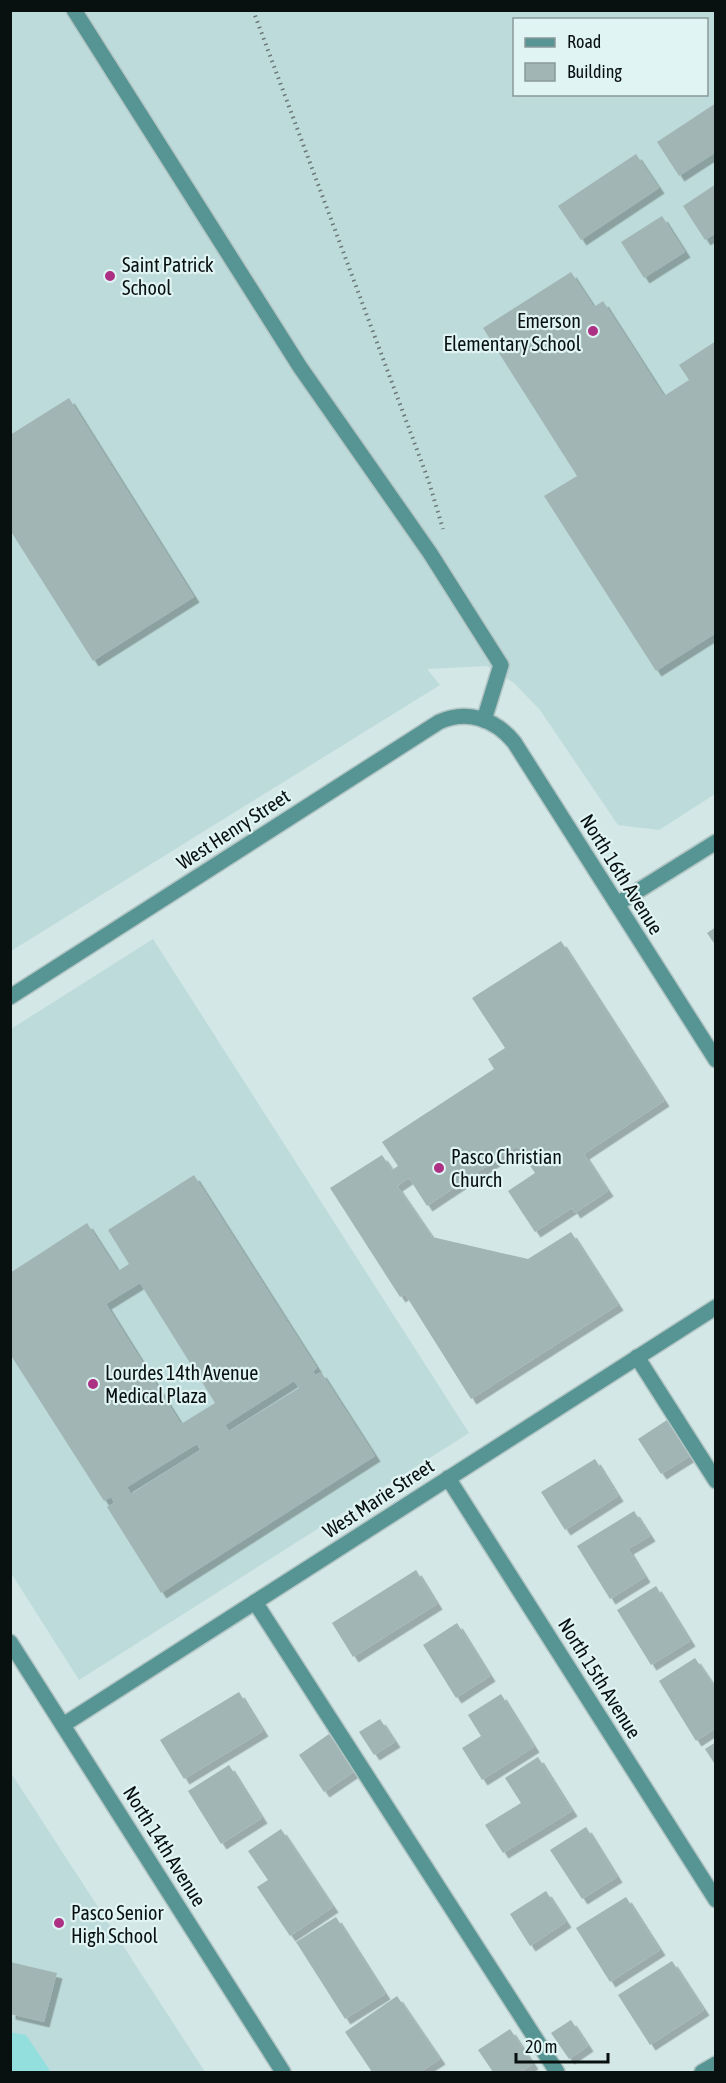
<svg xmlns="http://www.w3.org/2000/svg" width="726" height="2083" viewBox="0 0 726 2083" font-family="'Asap Condensed',sans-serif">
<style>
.built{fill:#bddbda;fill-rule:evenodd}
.green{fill:#92dfdd}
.building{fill:#a1b5b4;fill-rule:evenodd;filter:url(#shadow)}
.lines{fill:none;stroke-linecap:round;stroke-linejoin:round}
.minor-casing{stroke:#b2c5c4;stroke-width:18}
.path{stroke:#6a7877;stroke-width:4;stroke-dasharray:1.5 4.5;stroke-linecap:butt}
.minor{stroke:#569593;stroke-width:15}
.poi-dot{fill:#ac3184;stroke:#e0f4f4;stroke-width:2}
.labels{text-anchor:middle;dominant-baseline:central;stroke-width:4.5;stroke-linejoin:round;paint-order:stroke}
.poi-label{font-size:20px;fill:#091010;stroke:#e0f4f4;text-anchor:start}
.street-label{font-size:20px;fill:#091010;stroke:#e0f4f4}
</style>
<defs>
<filter id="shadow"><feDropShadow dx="5.5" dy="5.5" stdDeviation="0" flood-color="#0004"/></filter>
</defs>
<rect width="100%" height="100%" fill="#d2e7e6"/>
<g class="built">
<path d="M11,11H715V794L659,830L618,825L540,710L514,683L487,666L427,669L440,685L11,951ZM514,20H706V94H514Z"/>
<polygon points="153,939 469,1433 79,1680 11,1573 11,1029"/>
<polygon points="11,1773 205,2072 11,2072"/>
</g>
<polygon class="green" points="10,2032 26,2035 51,2072 11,2072"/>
<g class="building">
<polygon points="716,103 716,152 679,176 657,142"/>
<polygon points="636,154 659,188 581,240 558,206"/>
<polygon points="716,184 716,233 705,240 683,206"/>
<polygon points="662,216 685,252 644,278 621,242"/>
<polygon points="571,272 594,307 603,301 664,396 689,380 679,365 716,341 716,633 656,671 544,496 577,476 483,328"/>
<polygon points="69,398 194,597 93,661 10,530 10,435"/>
<polygon points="716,927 716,946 707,933"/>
<polygon points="561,941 664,1101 584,1154 608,1191 575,1213 572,1208 535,1232 508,1191 535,1173 517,1146 427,1206 409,1178 397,1186 432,1237 528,1259 571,1232 618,1305 471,1399 405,1294 400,1297 330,1188 382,1155 392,1170 398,1166 382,1142 494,1069 488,1059 505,1048 472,998"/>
<path d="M194,1175L317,1368L313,1371L315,1375L321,1372L375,1456L161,1593L107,1507L114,1503L111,1497L104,1501L10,1354V1273L87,1223L118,1271L129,1264L108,1230ZM140,1283L215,1403L181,1424L106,1304ZM294,1381L299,1388L229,1431L225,1425ZM197,1444L200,1450L131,1494L127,1487Z"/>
<polygon points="667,1420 690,1456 661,1474 638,1439"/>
<polygon points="595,1459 618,1496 565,1530 541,1492"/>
<polygon points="634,1511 650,1536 628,1549 645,1577 610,1599 577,1546"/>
<polygon points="416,1570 437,1604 353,1657 332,1623"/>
<polygon points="656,1586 690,1641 651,1665 617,1610"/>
<polygon points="457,1623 490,1676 456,1698 423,1645"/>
<polygon points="695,1658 716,1689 716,1728 696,1741 659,1681"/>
<polygon points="239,1692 263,1731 184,1779 160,1740"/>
<polygon points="501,1694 534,1747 482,1780 462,1748 481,1736 468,1715"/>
<polygon points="380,1719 395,1742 374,1755 359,1732"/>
<polygon points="329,1734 355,1771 324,1792 299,1755"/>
<polygon points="716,1742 716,1766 705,1749"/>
<polygon points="538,1757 572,1811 503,1853 485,1825 521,1803 505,1778"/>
<polygon points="229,1765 262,1818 221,1844 188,1791"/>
<polygon points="586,1827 617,1877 582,1899 550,1850"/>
<polygon points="281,1829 333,1907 290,1936 257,1887 268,1880 248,1851"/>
<polygon points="546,1891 566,1922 530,1946 510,1914"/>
<polygon points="626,1897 660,1950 610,1982 576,1928"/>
<polygon points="336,1917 385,1994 345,2019 296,1942"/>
<polygon points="672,1961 704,2010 650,2045 618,1995"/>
<polygon points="10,1962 57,1973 44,2022 10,2014"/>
<polygon points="397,1996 440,2059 420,2072 372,2072 345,2032"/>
<polygon points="571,2020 588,2046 569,2059 551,2033"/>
<polygon points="510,2029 533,2064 520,2072 493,2072 478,2050"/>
</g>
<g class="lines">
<g class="minor-casing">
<g id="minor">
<polyline points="74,10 300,367 430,553 501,665 484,720"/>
<polyline points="617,904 716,842"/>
<path d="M10,997L439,722C467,709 495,719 514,742L716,1060"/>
<polyline points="637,1357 716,1481"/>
<polyline points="448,1478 716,1900"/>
<polyline points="255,1602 557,2072"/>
<polyline points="10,1642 283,2072"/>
<polyline points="63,1725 716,1307"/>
<polyline points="702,2072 716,2064"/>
</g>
</g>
<polyline class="path" points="253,10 429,482 443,529"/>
<use href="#minor" class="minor"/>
</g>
<g class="poi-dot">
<circle cx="110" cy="276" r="6"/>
<circle cx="593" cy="331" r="6"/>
<circle cx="439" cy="1168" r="6"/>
<circle cx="93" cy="1384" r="6"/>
<circle cx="59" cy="1923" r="6"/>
</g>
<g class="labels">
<g class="poi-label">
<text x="122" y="264">Saint Patrick<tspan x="122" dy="23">School</tspan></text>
<text x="581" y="320" text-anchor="end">Emerson<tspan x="581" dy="23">Elementary School</tspan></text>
<text x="451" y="1156">Pasco Christian<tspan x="451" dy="23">Church</tspan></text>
<text x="105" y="1372">Lourdes 14th Avenue<tspan x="105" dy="23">Medical Plaza</tspan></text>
<text x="71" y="1912">Pasco Senior<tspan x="71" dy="23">High School</tspan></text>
</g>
<g class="street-label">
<text transform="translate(233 829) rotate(-33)">West Henry Street</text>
<text transform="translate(622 874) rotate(58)">North 16th Avenue</text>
<text transform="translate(378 1498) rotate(-33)">West Marie Street</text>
<text transform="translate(600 1678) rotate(58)">North 15th Avenue</text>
<text transform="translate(165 1846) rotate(58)">North 14th Avenue</text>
</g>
</g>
<rect width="726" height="2083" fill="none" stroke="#091010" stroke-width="24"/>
<rect x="513" y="18" width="195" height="78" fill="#e0f4f4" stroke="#8a9999" stroke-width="1.5"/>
<rect x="525" y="38" width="30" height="9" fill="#569593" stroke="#8a9999" stroke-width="1.5"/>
<text x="567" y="48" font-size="18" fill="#091010">Road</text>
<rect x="525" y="63" width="30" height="18" fill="#a1b5b4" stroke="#8a9999" stroke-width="1.5"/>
<text x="567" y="78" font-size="18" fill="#091010">Building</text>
<path d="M516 2053v9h92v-9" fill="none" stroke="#091010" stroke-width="3"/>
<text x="525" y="2053" font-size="18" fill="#091010" stroke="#e0f4f4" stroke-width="4.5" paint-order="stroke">20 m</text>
</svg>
